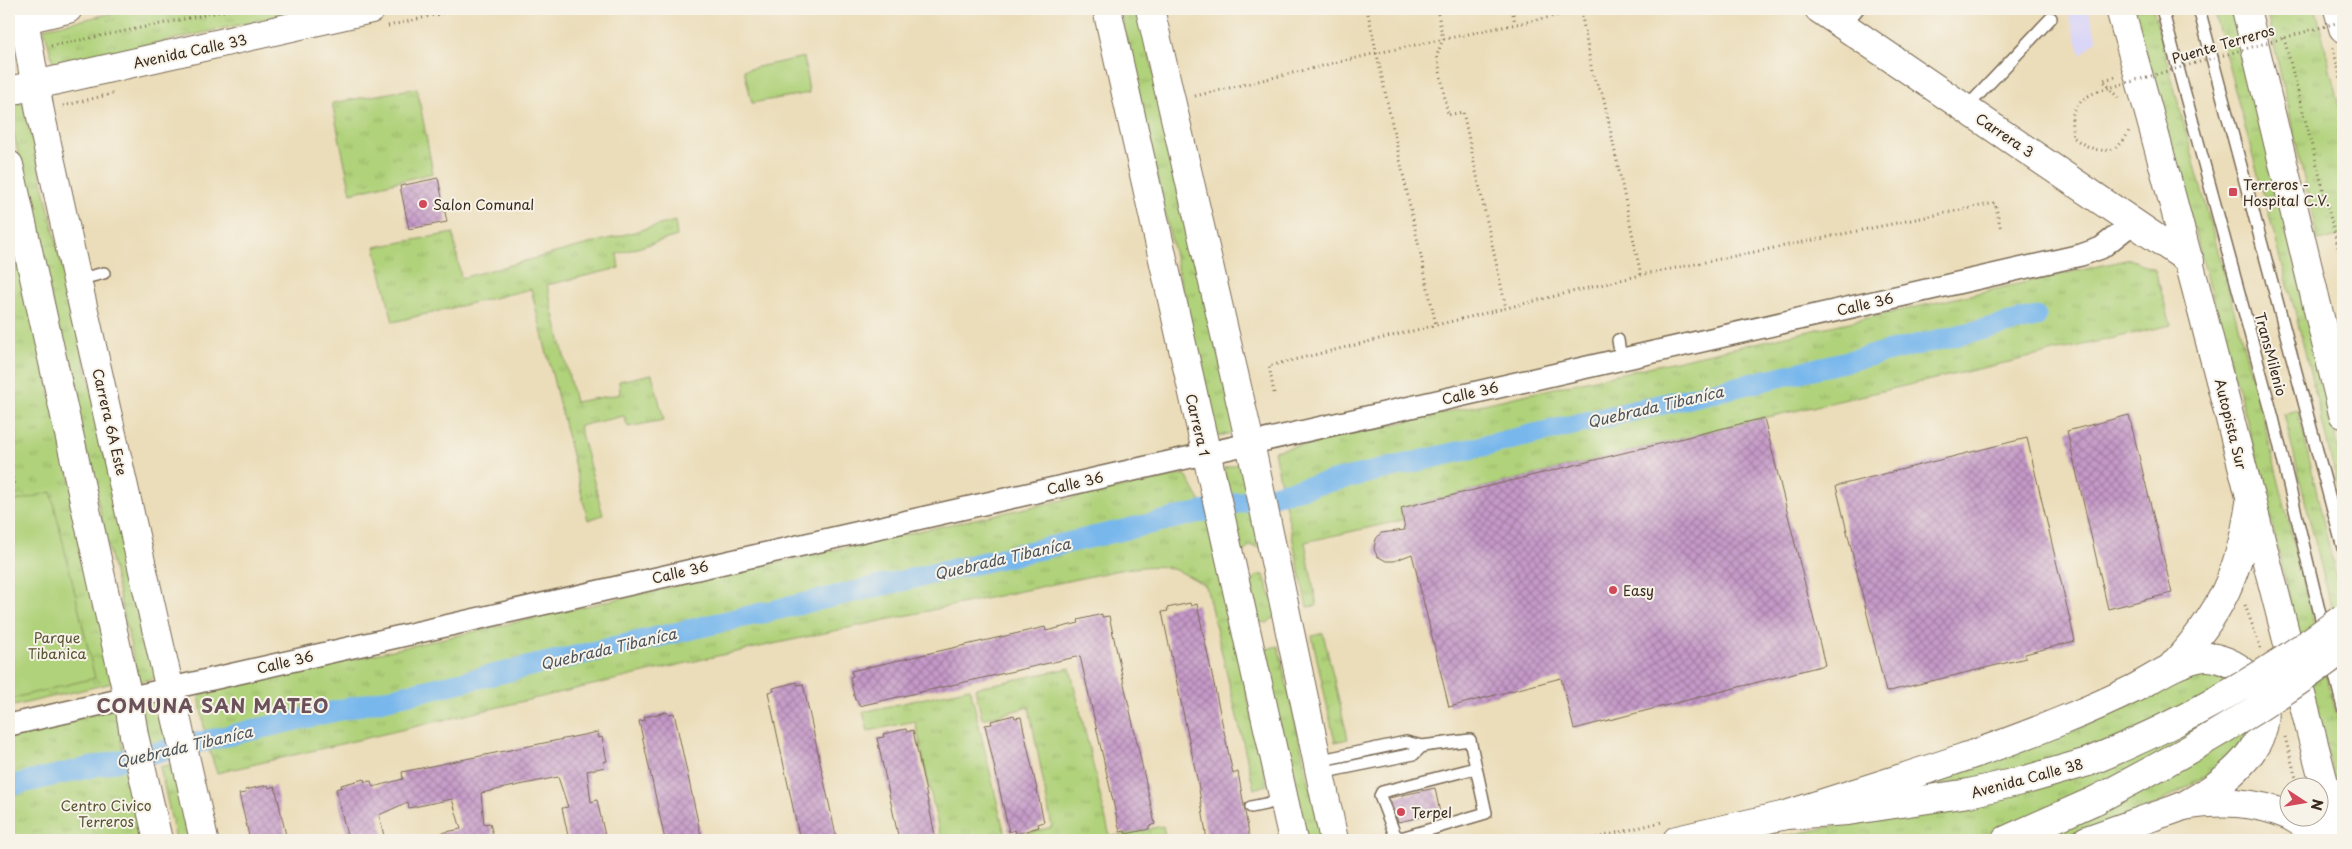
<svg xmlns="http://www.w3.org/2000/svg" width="2352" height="849" viewBox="0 0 2352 849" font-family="'Playpen Sans',sans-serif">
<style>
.built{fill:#dad6f7}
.grass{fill:url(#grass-tufts);stroke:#767e4c}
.garden{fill:#b0d27a;stroke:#767e4c}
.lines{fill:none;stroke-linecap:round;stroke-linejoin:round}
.canal{stroke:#78b7ec;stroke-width:21}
.building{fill:url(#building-cross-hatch)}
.lane-casing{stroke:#796954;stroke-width:14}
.street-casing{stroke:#796954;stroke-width:24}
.secondary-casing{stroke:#796954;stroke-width:30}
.primary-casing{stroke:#796954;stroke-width:30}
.highway-casing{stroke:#796954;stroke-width:30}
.path{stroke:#796954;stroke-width:3;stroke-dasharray:1 4;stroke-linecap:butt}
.lane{stroke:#fff;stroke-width:11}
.street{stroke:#fff;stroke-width:21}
.secondary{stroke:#fff;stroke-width:28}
.primary{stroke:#fff;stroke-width:28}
.highway{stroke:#fff;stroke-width:28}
.primary-bridge-casing{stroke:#796954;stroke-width:30;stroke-linecap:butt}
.path-bridge{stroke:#796954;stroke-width:3;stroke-dasharray:1 4;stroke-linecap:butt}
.primary-bridge{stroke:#fff;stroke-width:28}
.poi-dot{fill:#d1495b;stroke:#f7f3e8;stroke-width:2}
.labels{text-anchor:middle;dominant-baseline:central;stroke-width:4;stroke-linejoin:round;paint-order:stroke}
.street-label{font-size:14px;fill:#3b2a1e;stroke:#f7f3e8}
.poi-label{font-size:14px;fill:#3b2a1e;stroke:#f7f3e8;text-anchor:start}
.park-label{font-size:14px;fill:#585435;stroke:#f7f3e8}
.water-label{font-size:15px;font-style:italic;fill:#4d545c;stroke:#f7f3e8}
.district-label{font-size:19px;font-weight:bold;letter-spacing:1px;fill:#6b515a;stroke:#f7f3e8}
</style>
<defs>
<pattern id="grass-tufts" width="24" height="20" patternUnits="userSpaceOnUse" patternTransform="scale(1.25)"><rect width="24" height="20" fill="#b0d27a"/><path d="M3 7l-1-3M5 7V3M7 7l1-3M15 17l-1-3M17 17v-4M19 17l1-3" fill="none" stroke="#98b469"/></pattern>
<pattern id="building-cross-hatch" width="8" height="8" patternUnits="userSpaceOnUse" patternTransform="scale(1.25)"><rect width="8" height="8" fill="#c599c8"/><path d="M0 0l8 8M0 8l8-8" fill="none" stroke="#a17da2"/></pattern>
</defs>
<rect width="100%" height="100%" fill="#f7f3e8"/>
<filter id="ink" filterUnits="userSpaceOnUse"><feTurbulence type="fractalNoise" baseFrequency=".02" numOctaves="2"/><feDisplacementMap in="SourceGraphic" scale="10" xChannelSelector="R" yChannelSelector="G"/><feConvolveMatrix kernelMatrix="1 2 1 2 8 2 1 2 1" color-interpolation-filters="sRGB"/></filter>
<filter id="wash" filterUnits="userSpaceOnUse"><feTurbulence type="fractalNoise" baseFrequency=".0096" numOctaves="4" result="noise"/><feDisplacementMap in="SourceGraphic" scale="20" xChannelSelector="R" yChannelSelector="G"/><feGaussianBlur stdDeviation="1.12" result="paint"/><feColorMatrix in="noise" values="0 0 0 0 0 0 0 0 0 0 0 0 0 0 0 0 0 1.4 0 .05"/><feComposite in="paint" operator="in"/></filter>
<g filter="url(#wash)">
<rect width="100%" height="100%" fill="#ebddb9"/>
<polygon class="built" points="2067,9 2088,9 2097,40 2081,55"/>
<g class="grass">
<polygon points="133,9 311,9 54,66 44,28"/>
<polygon points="1120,9 1139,9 1236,432 1215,437"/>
<polygon points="2133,9 2153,9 2264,422 2343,741 2343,812 2315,703 2247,421"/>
<polygon points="2213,9 2236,9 2343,468 2343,507 2295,311"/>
<polygon points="2266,9 2316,9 2343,123 2343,235 2318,241"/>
<polygon points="417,88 433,173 351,193 332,103"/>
<polygon points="24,103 158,677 139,682 9,113 9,104"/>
<polygon points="9,210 116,682 9,707"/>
<polygon points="675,221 677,236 617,254 619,268 547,285 575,402 620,394 619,381 652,374 664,420 628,427 624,416 579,426 603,515 588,520 531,289 393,322 375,247 453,233 461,278"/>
<polygon points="2130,259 2155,270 2171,325 1764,418 1401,508 1403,520 1305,542 1317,606 1307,607 1274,451"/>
<polygon points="2298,410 2343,608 2343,656 2284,414"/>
<polygon points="1241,463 1262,548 1250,546 1241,554 1224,468"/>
<path d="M1185,474L1206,511L1267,785L1254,789L1206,586C1168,563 1162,564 1119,570L708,658L217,773L206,741L199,694L891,537Z"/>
<polygon points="1258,575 1264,575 1277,615 1267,623 1260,622 1257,617 1250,583"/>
<polygon points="1323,633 1348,739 1335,742 1312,636"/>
<polygon points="1278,646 1322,840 1306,840 1262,650"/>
<polygon points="1070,668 1110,837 1163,826 1166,840 941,840 915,721 868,731 863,712 970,688 1006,839 1052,827 1029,707 982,719 975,688"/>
<path d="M2181,676L2233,679L2247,704L2250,727L2244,741L2230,758L2202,778L2155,805L2106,825L2061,840H2035L2003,830L1982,840H1763L1857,822L1968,782L1902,790C1997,758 2096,731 2181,676Z"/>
<polygon points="162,700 170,739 143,746 134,706"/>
<polygon points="115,709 140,840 9,840 9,734"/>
<polygon points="185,761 201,840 176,840 160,767"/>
</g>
<g class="garden">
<polygon points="804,57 809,93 752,103 744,70"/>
<polygon points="51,492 95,678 9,699 9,503"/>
</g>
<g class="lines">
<g class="canal">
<polyline points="1273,495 2036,317"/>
<polyline points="1230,505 1250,500"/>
<polyline points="9,786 1206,511"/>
</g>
</g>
<g id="blocks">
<g class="building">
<polygon points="438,178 447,222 409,229 400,186"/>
<polygon points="2129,415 2172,593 2108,609 2067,431"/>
<polygon points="1764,418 1825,665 1574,729 1561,678 1449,707 1412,554 1394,561 1386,561 1377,556 1374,549 1376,539 1381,533 1405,530 1401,508"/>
<polygon points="2027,438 2075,641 2025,654 2026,658 1886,692 1836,486"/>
<polygon points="1190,603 1191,606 1197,604 1233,774 1238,772 1250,840 1207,840 1198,783 1162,612 1168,611 1167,608"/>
<polygon points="1102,614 1102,617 1109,616 1144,774 1155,824 1149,826 1149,829 1126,834 1125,831 1120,832 1080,656 859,706 857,700 855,700 850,677 853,676 851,671 1045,627 1046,631 1079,623 1078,620"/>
<polygon points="797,682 797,685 803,684 837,840 800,840 768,692 774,691 773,688"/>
<polygon points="667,712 668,714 674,713 702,840 665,840 639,721 645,720 644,717"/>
<polygon points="1014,715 1015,718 1021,717 1044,822 1038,824 1039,827 1016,834 1015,830 1009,832 985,725 992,724 991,721"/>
<polygon points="906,729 907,732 913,730 936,840 899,840 877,738 884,737 883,734"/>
<polygon points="598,732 599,738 602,737 607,761 603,762 605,767 587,771 591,802 597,800 606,840 569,840 562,808 568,807 558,777 481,793 484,824 490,823 494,840 442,840 441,833 461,829 452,799 409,808 408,802 379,815 385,840 348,840 336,789 342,787 341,785 364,779 365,782 371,781 373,787 403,779 402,772"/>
<polygon points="268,785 269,788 275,786 287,840 250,840 239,794 246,793 245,790"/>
<polygon points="1435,788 1440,813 1398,822 1389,798"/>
</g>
</g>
</g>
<g filter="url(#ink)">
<use href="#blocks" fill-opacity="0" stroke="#796954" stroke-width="1"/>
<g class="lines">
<g class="lane-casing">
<g id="lane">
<polyline points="2162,9 2273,418 2324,631"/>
<polyline points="2199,9 2343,548"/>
<polyline points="1844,26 1858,9"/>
<polyline points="1966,108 2051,18"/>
<polyline points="77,280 104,273"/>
<polyline points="1618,340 1621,359"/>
<polyline points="2331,659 2343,708"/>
<polyline points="1317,761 1406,742 1422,746 1470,740 1486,813 1401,838 1395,835 1380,796 1382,792 1476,768"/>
<polyline points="1320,773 1414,754 1422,746"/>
<polyline points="1251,807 1284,800"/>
</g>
</g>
<g class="street-casing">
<polyline id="street" points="9,725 2081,255 2101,248 2133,223"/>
</g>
<g class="secondary-casing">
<g id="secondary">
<polyline points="1107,9 1293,840"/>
<polyline points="1150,9 1250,443 1334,840"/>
<polyline points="1819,9 2190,261"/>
<polyline points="24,19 40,112 77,280 204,840"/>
<polyline points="9,23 68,9"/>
<polyline points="9,91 371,9"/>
<polyline points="9,165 128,698 134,735 158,840"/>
</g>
</g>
<g class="primary-casing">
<g id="primary">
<polyline points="2338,9 2343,28"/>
<path d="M2173,665C2221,614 2240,572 2250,503"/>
<path d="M1786,815C1878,785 1972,758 2061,721C2086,711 2111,700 2135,688C2155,677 2175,663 2198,658C2215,654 2238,664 2250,678C2294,732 2229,781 2185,805C2175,810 2163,813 2152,817C2130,825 2109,832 2087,840"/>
<polyline points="1677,840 1786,815 1848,811 1969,793 2029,779 2088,762"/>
<polyline points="2006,840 2096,800"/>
</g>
</g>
<g class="highway-casing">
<g id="highway">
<path d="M2120,9C2198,285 2266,563 2339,840"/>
<polyline points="2246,9 2343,414"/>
<path d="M2184,806C2221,800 2255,801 2290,816"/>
<polyline points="2290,816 2308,827 2326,840"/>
</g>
</g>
<g class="path">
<polyline points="1367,9 1436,325"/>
<polyline points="1437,9 1443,39 1437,55 1448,115 1463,112 1506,308"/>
<polyline points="1512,9 1515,23"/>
<polyline points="1581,11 1593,77 1603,95 1641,275"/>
<polyline points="388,26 460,9"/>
<polyline points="2284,38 2343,266"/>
<polyline points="51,46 234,9"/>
<polyline points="2333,48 2343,88"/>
<polyline points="2115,77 2103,80 2119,99"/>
<path d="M2098,91C2074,102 2069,111 2073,137C2093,153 2118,159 2129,130"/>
<polyline points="1195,96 1377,53 1589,9"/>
<polyline points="63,106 115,93"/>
<polyline points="1274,393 1269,366 1641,275 1995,203 2001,230"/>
<polyline points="9,458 14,486"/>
<polyline points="2245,605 2261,649"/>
<polyline points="2285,737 2297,782"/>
<polyline points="1587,840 1662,822"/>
</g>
<use href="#lane" class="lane"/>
<use href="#street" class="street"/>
<use href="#secondary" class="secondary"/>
<use href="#primary" class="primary"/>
<use href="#highway" class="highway"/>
<g class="primary-bridge-casing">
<g id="primary-bridge">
<path d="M2088,762C2181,724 2262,679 2343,618"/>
<path d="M2096,800C2182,755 2266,708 2343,649"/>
</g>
</g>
<polyline class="path-bridge" points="2098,91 2343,21"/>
<use href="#primary-bridge" class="primary-bridge"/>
</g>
</g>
<g class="poi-dot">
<rect x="2228" y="187" width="10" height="10" rx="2.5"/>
<circle cx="423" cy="204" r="5"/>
<circle cx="1613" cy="590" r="5"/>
<circle cx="1401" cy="812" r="5"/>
</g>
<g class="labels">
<g class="street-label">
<text transform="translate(2223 44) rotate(-16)">Puente Terreros</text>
<text transform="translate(190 51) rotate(-12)">Avenida Calle 33</text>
<text transform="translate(2005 135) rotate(34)">Carrera 3</text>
<text transform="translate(1865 304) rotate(-13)">Calle 36</text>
<text transform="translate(2271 354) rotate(75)">TransMilenio</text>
<text transform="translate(1470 393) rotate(-13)">Calle 36</text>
<text transform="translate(110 422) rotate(77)">Carrera 6A Este</text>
<text transform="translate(2231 424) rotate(76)">Autopista Sur</text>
<text transform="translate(1198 425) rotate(77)">Carrera 1</text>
<text transform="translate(1075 483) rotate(-13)">Calle 36</text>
<text transform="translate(680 572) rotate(-13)">Calle 36</text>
<text transform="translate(285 662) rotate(-13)">Calle 36</text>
<text transform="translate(2027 778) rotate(-15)">Avenida Calle 38</text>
</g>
<g class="poi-label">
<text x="2243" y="184">Terreros -<tspan x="2243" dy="16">Hospital C.V.</tspan></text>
<text x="433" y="204">Salon Comunal</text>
<text x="1623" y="590">Easy</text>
<text x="1411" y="812">Terpel</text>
</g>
<g class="park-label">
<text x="57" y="637">Parque<tspan x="57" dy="16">Tibanica</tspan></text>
<text x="106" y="805">Centro Civico<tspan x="106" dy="16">Terreros</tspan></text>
</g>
<g class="water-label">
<text transform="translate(1655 406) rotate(-13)">Quebrada Tibaníca</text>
<text transform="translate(1002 558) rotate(-13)">Quebrada Tibaníca</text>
<text transform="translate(608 648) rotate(-13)">Quebrada Tibaníca</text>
<text transform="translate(184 746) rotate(-13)">Quebrada Tibaníca</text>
</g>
<g class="district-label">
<text x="213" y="705">COMUNA SAN MATEO</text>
</g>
</g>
<rect width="2352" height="849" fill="none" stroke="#f7f3e8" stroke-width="30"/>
<g transform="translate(2304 802) rotate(102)"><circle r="24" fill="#f7f3e8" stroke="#aca397"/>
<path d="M0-4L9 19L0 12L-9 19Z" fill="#d1495b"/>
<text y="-8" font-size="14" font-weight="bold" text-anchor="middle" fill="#3b2a1e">N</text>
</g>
</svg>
